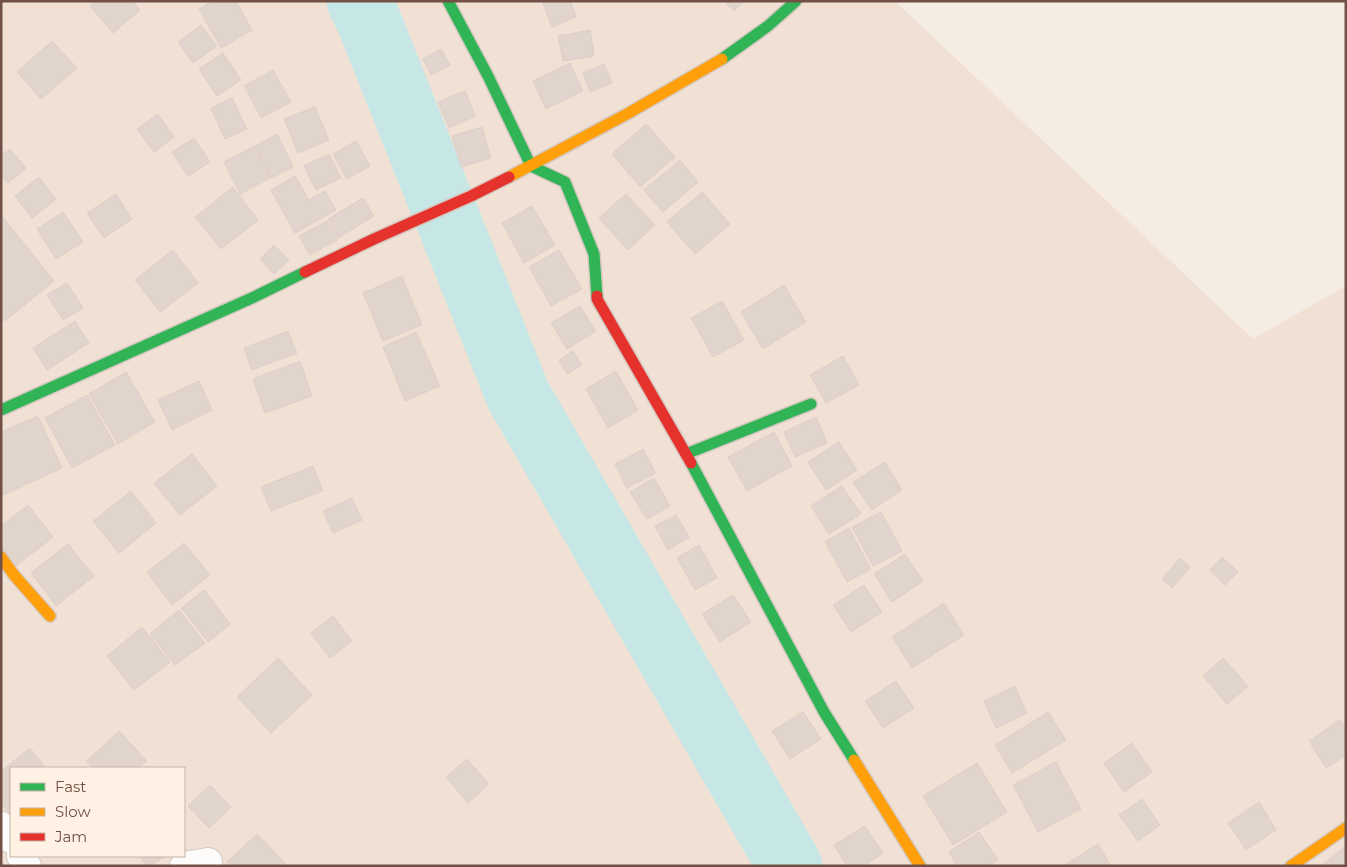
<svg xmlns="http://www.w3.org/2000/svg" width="1347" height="867" viewBox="0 0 1347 867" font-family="Montserrat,sans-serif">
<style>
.residential{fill:#f1e1d4;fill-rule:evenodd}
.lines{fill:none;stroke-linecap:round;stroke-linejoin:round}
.river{stroke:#c6e7e5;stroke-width:65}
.building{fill:#e1d4cc;stroke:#decec7}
.street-casing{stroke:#d4c7c0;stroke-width:30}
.fast-casing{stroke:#d5c8c1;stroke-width:14}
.slow-casing{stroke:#d5c8c1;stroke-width:14}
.jam-casing{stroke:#d5c8c1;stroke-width:14}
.street{stroke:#fefcfb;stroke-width:28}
.fast{stroke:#30b455;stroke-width:11}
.slow{stroke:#ff9f0a;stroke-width:11}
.jam{stroke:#e5322d;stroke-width:11}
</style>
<rect width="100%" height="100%" fill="#f5ece4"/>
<path class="residential" d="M1,1H895L1253,339L1346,286V866H1ZM11,768H184V856H11Z"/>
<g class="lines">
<polyline class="river" points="359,1 368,19 518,395 790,866"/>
</g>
<g class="building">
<polygon points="96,1 133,1 140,10 113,33 90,6"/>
<polygon points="212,1 236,1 252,30 221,48 199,9"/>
<polygon points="542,1 570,1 576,17 552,27"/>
<polygon points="724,1 744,1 734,11"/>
<polygon points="201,25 217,46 193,63 178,42"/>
<polygon points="590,30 594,56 563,61 558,36"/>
<polygon points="52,41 77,68 41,99 17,72"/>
<polygon points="441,49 450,65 431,75 423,59"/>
<polygon points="223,53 241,80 217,96 199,69"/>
<polygon points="570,63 583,91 546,109 533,81"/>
<polygon points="604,64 612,83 590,92 583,73"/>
<polygon points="273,70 291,102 261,118 244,86"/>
<polygon points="465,91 475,116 449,128 438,102"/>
<polygon points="232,98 247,129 225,139 211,108"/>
<polygon points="315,107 329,140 298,153 284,119"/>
<polygon points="158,114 174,137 154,152 137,129"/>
<polygon points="646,124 675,157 640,187 612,154"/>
<polygon points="482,127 491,158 461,167 452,136"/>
<polygon points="277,134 293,167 271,178 255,146"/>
<polygon points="194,138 210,162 188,176 172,152"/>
<polygon points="356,141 370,166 347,179 333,154"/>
<polygon points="254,146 270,178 240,194 224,162"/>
<polygon points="10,149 26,168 8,183 1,176 1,156"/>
<polygon points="329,154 341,178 316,190 304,166"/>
<polygon points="680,160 698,182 663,212 644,190"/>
<polygon points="295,176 309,200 325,191 336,210 295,233 271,190"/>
<polygon points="39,177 56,199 32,218 15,196"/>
<polygon points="233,187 258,220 221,249 195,217"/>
<polygon points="702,192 730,224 695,254 667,222"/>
<polygon points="116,194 132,219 104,238 87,213"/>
<polygon points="626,194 655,225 628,250 599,218"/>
<polygon points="363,198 374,216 338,238 328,219"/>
<polygon points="532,206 555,245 524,263 502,223"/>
<polygon points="63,212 83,242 56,259 37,229"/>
<polygon points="1,215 54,281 5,321 1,317"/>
<polygon points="327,221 337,240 310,255 299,236"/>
<polygon points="274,245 289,260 274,274 260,259"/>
<polygon points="173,250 198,283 160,312 135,280"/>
<polygon points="559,250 582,289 551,306 529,267"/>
<polygon points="402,276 422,325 383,341 363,293"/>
<polygon points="67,283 83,308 63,320 47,295"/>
<polygon points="784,285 806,322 763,349 741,312"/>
<polygon points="722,301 744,340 713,357 691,318"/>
<polygon points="580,306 596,331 567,349 551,323"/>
<polygon points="75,321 89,343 47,370 33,348"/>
<polygon points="288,331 297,353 252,370 244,348"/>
<polygon points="416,332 440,386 405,401 383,347"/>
<polygon points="573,351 582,365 567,374 559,360"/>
<polygon points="843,356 859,385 826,403 810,375"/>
<polygon points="300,361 312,396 265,413 253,379"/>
<polygon points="616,371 638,410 608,428 586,389"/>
<polygon points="126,372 155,422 118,444 89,394"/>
<polygon points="199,381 212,410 172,430 158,400"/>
<polygon points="87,395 115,445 72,468 45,418"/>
<polygon points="38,416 62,468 1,496 1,432"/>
<polygon points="816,417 827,443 795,457 784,432"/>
<polygon points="774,432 792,466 747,491 728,457"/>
<polygon points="839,442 857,470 826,490 808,462"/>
<polygon points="643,449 656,473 627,488 615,464"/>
<polygon points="192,454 217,486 180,515 154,483"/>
<polygon points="885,462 902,490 872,510 853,482"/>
<polygon points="313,466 323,491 271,511 261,487"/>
<polygon points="654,478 670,506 647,519 630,492"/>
<polygon points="842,486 861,514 829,534 811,506"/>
<polygon points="131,491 156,523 119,553 93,521"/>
<polygon points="352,498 362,520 333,533 323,511"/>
<polygon points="28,505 53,537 16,566 1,547 1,526"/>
<polygon points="881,512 902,551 873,566 852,527"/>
<polygon points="676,515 689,537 668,550 655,526"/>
<polygon points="849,528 871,569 847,582 825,542"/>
<polygon points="184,543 210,575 172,605 147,572"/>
<polygon points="68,544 94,576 56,606 31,573"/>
<polygon points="699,545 717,578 695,590 677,558"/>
<polygon points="905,554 923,581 892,602 874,574"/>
<polygon points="1222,557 1238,572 1225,585 1210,570"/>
<polygon points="1180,558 1190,567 1172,588 1162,579"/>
<polygon points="864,585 882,612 851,632 833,605"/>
<polygon points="204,590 230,624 208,642 181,608"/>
<polygon points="733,595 751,622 720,642 702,614"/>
<polygon points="944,603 964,635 912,668 892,637"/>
<polygon points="179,610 205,643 175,665 150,634"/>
<polygon points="333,616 352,641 330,658 311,633"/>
<polygon points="142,627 170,662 134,690 107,656"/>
<polygon points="278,658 312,695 271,733 237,697"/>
<polygon points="1223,658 1248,686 1227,704 1203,676"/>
<polygon points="896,681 914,708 883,728 865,701"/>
<polygon points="1015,686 1027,713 996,728 984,701"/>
<polygon points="803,712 821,739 790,759 772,731"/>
<polygon points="1048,712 1066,740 1012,773 995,745"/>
<polygon points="1340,720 1346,729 1346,755 1326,768 1309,741"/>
<polygon points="119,731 147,761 138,768 93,768 87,761"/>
<polygon points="1132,743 1152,772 1124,792 1104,763"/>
<polygon points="30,748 46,768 11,768 11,815 1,803 1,771"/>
<polygon points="467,759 489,784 468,803 446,777"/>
<polygon points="1056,762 1081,809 1038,832 1013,785"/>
<polygon points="977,763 1007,812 953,845 923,796"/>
<polygon points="210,785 231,807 209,828 188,806"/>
<polygon points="1142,799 1160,825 1138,841 1119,815"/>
<polygon points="1259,802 1276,830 1246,850 1228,823"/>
<polygon points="865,826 883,853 864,866 847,866 834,845"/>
<polygon points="979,832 998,860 988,866 957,866 949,852"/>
<polygon points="257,834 285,863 282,866 231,866 227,862"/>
<polygon points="1098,844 1111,866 1063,866"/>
<polygon points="1346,846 1346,866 1321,866"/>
<polygon points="140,856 166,856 149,866 146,866"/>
</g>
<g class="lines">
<g class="street-casing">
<g id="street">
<polyline points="1,826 11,839"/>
<polyline points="21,856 27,866"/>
<polyline points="184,866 208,862"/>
</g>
</g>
<g class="fast-casing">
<g id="fast">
<polyline points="448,1 488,76 531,166 565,182 594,254 597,296"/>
<polyline points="722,59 768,26 796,1"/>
<polyline points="1,410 254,297 305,272"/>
<polyline points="686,454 811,404"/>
<polyline points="691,463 824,712 854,760"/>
</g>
</g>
<g class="slow-casing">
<g id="slow">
<polyline points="509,177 627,114 722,59"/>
<polyline points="1,557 14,575 50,616"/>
<polyline points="854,760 920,866"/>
<polyline points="1291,866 1346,828"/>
</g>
</g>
<g class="jam-casing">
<g id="jam">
<polyline points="305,272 374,239 471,196 509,177"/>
<polyline points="597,296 597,299 691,463"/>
</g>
</g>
<use href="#street" class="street"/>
<use href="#fast" class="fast"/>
<use href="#slow" class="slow"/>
<use href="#jam" class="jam"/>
</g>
<rect width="1347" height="867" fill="none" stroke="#725046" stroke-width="5"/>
<rect x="10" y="767" width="175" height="90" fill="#fff1e4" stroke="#c7b1a5"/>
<rect x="20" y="783" width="25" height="8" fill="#30b455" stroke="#c7b1a5"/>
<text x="55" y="792" font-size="15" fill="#725046">Fast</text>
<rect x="20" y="808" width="25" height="8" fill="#ff9f0a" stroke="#c7b1a5"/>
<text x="55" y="817" font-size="15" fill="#725046">Slow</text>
<rect x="20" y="833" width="25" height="8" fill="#e5322d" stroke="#c7b1a5"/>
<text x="55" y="842" font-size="15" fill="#725046">Jam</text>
</svg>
